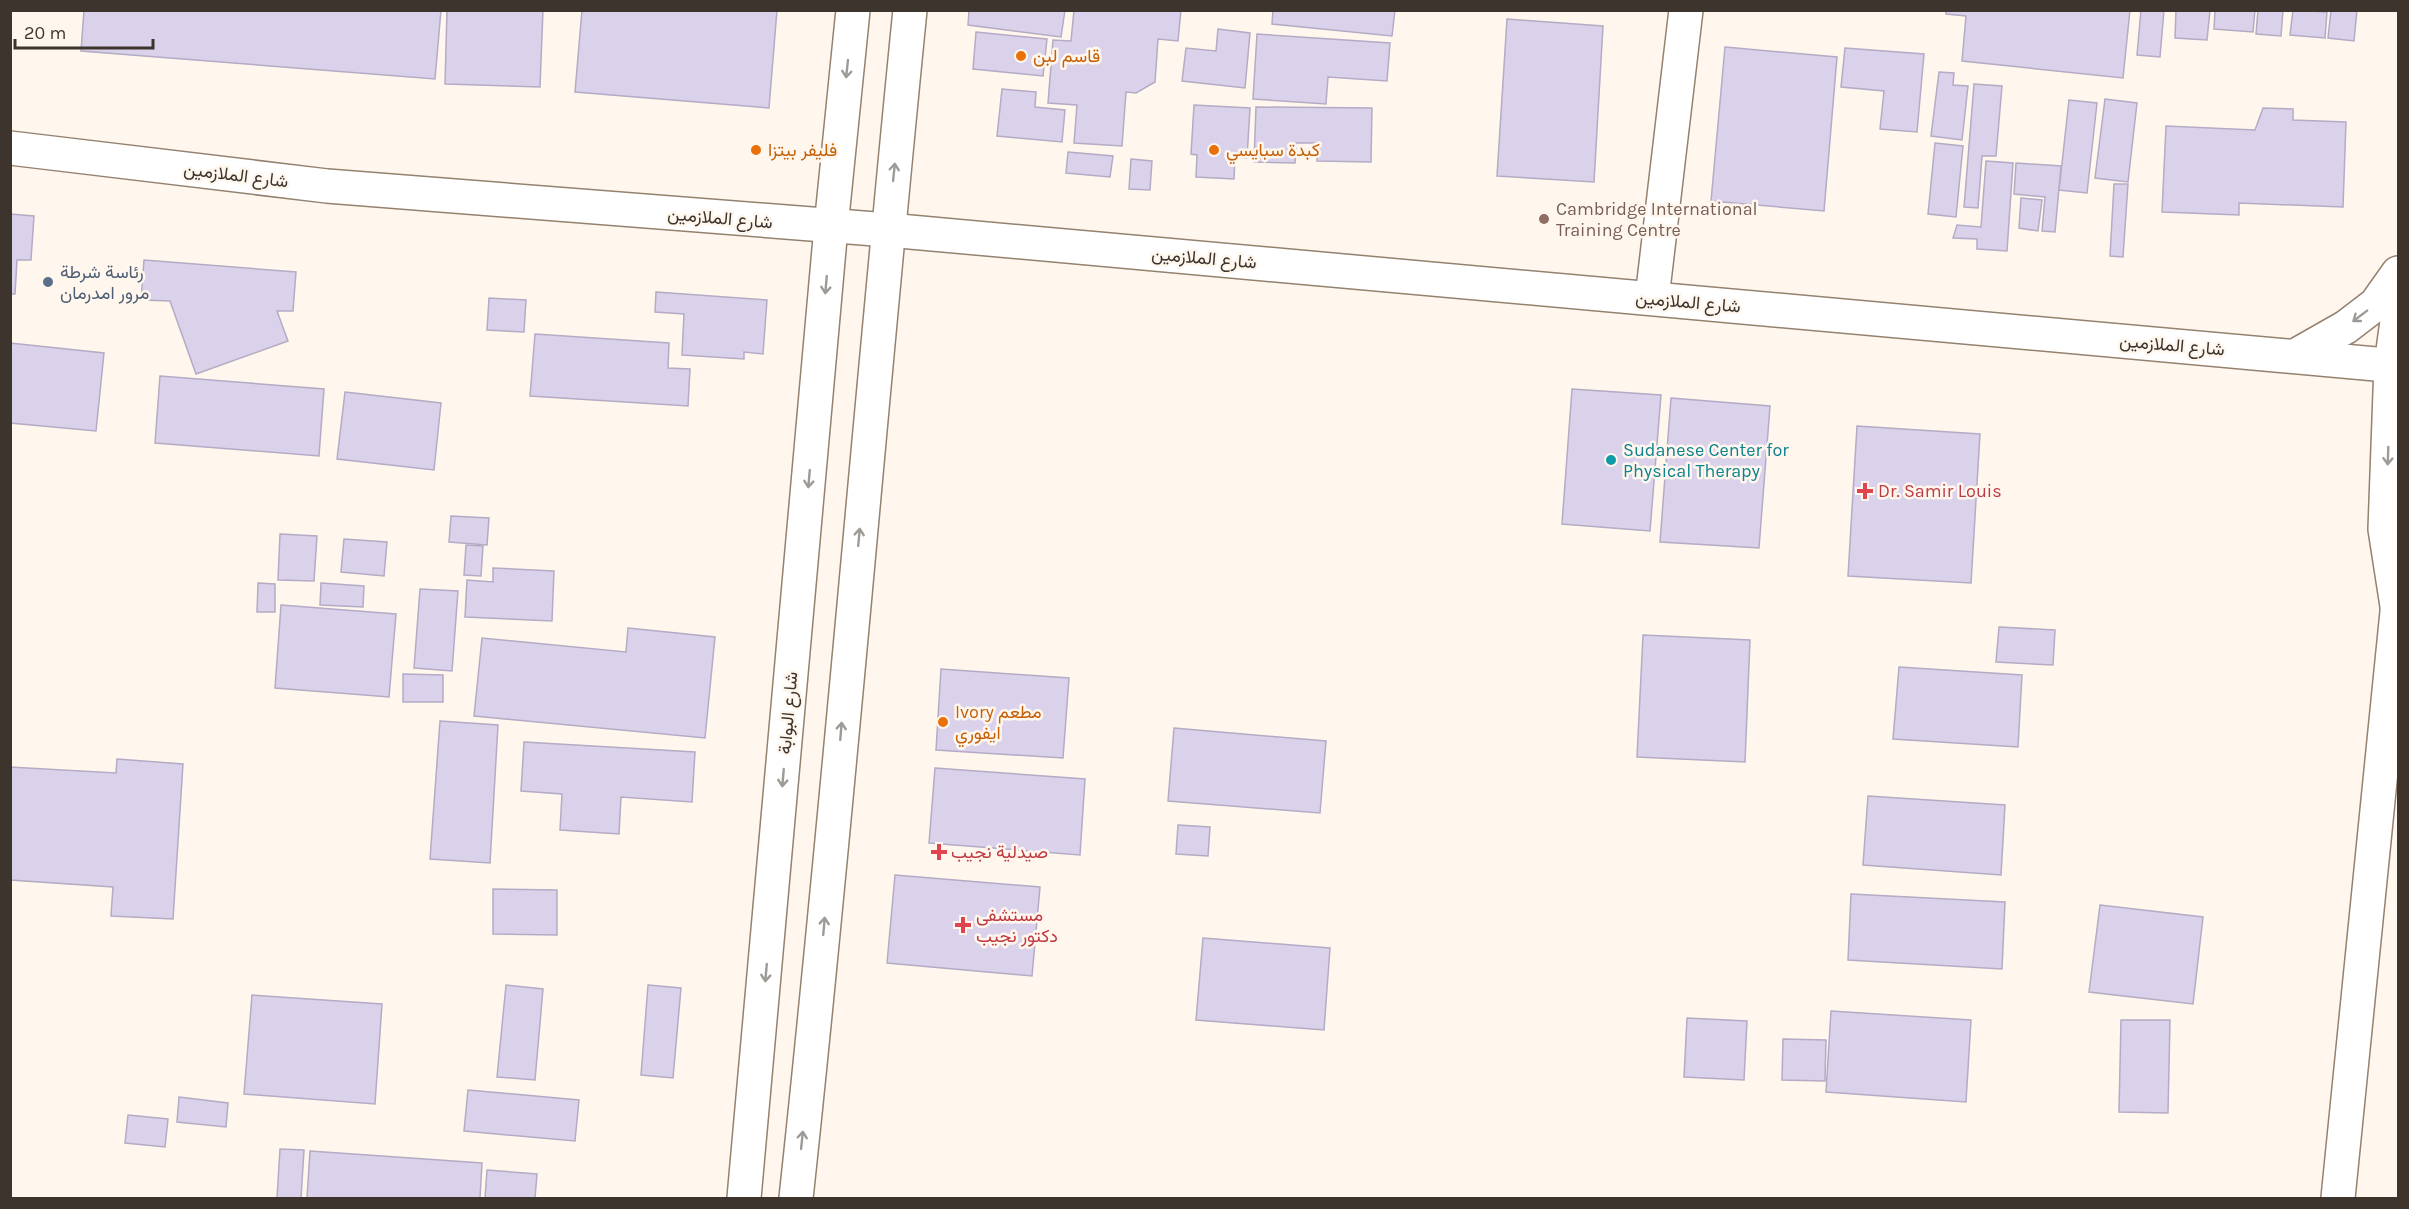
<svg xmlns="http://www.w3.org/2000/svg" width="2409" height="1209" viewBox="0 0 2409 1209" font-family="Karla,Vazirmatn,sans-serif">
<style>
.building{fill:#dad1ea;stroke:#b4abc4;stroke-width:1.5}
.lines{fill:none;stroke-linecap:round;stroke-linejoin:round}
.minor-casing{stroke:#94816e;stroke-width:36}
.major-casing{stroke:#94816e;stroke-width:36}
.minor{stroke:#fff;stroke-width:33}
.major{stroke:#fff;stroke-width:33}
.oneway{stroke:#9e9a96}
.food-dot{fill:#e8710a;stroke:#fff7ee;stroke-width:2}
.education-dot{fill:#8d6e63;stroke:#fff7ee;stroke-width:2}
.service-dot{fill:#5c6f8a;stroke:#fff7ee;stroke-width:2}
.culture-dot{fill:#0f9aa8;stroke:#fff7ee;stroke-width:2}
.health-dot{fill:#e0444e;stroke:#fff7ee;stroke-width:2}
.labels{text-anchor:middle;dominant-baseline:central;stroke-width:5;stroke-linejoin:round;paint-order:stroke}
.food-label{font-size:18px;fill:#c56008;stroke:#fff7ee;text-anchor:start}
.street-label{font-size:18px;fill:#3d352d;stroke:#fff7ee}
.education-label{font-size:18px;fill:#785e54;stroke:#fff7ee;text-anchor:start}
.service-label{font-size:18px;fill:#4e5e75;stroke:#fff7ee;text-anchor:start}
.culture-label{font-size:18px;fill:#0d838f;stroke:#fff7ee;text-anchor:start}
.health-label{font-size:18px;fill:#be3a42;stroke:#fff7ee;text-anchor:start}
</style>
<rect width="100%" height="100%" fill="#fff7ee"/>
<g class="building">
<polygon points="84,10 441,10 435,79 81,51"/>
<polygon points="447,10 543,10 540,87 445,84"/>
<polygon points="582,10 777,10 769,108 575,92"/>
<polygon points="969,10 1065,10 1061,37 968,25"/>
<polygon points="1074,10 1181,10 1178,41 1158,39 1155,82 1136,93 1126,92 1122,146 1074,143 1077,105 1048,103 1053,40 1071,41"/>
<polygon points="1273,10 1395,10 1392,36 1272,24"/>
<polygon points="1946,10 2130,10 2123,78 1962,61 1966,16 1946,14"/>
<polygon points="2141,10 2164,10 2160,57 2137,55"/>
<polygon points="2176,10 2210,10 2207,40 2175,38"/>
<polygon points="2215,10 2255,10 2253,32 2214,29"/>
<polygon points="2258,10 2283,10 2281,36 2256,34"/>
<polygon points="2293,10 2327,12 2325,38 2290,35"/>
<polygon points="2331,10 2357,10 2354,41 2328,38"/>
<polygon points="1507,19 1603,26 1594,182 1497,176"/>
<polygon points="1218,29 1250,33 1245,88 1182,81 1186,48 1216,51"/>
<polygon points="976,32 1047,39 1043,76 973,69"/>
<polygon points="1257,34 1390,43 1387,81 1328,77 1326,104 1253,99"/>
<polygon points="1725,47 1837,57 1824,211 1711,201"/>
<polygon points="1845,48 1924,54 1917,132 1880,129 1884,91 1841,87"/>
<polygon points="1939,72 1954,73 1953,85 1968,86 1962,140 1931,136"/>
<polygon points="1974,84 2002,86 1996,156 1982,156 1978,208 1964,207"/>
<polygon points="1002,89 1036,92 1035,107 1065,110 1062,142 997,136"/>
<polygon points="2105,99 2137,103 2128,182 2095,178"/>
<polygon points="2069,100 2097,103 2087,193 2059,190"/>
<polygon points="1194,105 1250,108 1247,158 1235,157 1234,179 1196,177 1197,155 1191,154"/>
<polygon points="1256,107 1372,108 1371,162 1317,161 1318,143 1296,143 1295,163 1254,162"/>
<polygon points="2263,108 2293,109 2293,120 2346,122 2343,207 2239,203 2239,215 2162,212 2166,126 2255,130"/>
<polygon points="1935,143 1963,146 1956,217 1928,214"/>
<polygon points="1068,152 1113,156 1110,177 1066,173"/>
<polygon points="1131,159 1152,161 1150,190 1129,189"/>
<polygon points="1986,161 2013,163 2007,251 1977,249 1977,239 1953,238 1957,225 1981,227"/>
<polygon points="2016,163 2061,166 2055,232 2042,231 2045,197 2014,194"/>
<polygon points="2114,184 2128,184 2123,257 2110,256"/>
<polygon points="2021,198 2042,200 2038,231 2019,228"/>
<polygon points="10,214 34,216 31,260 17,260 15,294 10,294"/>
<polygon points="144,260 296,272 293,311 277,311 288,341 196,374 170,301 141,300"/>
<polygon points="656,292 767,300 763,354 744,352 744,359 682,355 684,314 655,312"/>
<polygon points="489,298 526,300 524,332 487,330"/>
<polygon points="535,334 669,343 668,368 690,369 688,406 530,396"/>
<polygon points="10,343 104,353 96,431 10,423"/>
<polygon points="160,376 324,389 319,456 155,443"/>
<polygon points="1572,389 1661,395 1650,531 1562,524"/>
<polygon points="345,392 441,403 434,470 337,459"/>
<polygon points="1671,398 1770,406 1759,548 1660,542"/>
<polygon points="1857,426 1980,434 1971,583 1848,576"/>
<polygon points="451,516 489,518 487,545 449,542"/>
<polygon points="280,534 317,536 314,581 278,580"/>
<polygon points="344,539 387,542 384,576 341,572"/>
<polygon points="466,545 483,546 481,576 464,575"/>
<polygon points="493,568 554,571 552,621 465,617 467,580 493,582"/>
<polygon points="258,583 275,584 275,612 257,612"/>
<polygon points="321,583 364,586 363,607 320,605"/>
<polygon points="420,589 458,591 452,671 414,668"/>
<polygon points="281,605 396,614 389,697 275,688"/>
<polygon points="1999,627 2055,630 2053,665 1996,662"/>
<polygon points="628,628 715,637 705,738 474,716 482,638 626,652"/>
<polygon points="1643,635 1750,640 1745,762 1637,757"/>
<polygon points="1899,667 2022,675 2018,747 1893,739"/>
<polygon points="941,669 1069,678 1063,758 936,750"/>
<polygon points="403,674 443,675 443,702 403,702"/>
<polygon points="440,721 498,725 490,863 430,859"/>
<polygon points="1174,728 1326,741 1320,813 1168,801"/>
<polygon points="524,742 695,752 692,802 621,797 619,834 560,830 562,794 521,791"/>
<polygon points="117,759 183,764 173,919 111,916 113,887 10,880 10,767 116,773"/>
<polygon points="935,768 1085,779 1080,855 929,843"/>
<polygon points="1868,796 2005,805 2001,875 1863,865"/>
<polygon points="1178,825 1210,827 1208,856 1176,854"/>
<polygon points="895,875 1040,887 1032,976 887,963"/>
<polygon points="493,889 557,890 557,935 493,934"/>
<polygon points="1851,894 2005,902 2002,969 1848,960"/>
<polygon points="2100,905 2203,917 2193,1004 2089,992"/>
<polygon points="1203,938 1330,948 1324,1030 1196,1020"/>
<polygon points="506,985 543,989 535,1080 497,1077"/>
<polygon points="648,985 681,988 673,1078 641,1075"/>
<polygon points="252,995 382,1004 375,1104 244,1094"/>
<polygon points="1831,1011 1971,1020 1966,1102 1826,1092"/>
<polygon points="1687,1018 1747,1021 1744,1080 1684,1077"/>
<polygon points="2121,1020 2170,1020 2168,1113 2119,1112"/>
<polygon points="1783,1039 1826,1040 1825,1081 1782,1080"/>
<polygon points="468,1090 579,1100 575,1141 464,1131"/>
<polygon points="179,1097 228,1103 226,1127 177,1122"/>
<polygon points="128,1115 168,1119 165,1147 125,1143"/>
<polygon points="280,1149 304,1150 301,1198 277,1198"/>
<polygon points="310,1151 482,1163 480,1198 307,1198"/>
<polygon points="487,1170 537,1174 535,1198 485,1198"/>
</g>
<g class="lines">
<g class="minor-casing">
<g id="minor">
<polyline points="10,148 327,186 888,230 2398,366"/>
<polyline points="1652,298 1686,10"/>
<polyline points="2295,356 2346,327 2376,304 2398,273"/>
<polyline points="2397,606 2385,529 2391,365 2398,314"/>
<polyline points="2338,1198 2398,602"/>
</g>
</g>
<g class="major-casing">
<g id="major">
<polyline points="744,1198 831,227 853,10"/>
<path d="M796,1198C839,803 870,406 910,10"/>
</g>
</g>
<use href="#minor" class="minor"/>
<use href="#major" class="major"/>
</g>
<defs><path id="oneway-shaft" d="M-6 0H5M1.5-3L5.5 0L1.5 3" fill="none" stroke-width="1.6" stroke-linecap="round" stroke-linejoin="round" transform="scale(1.5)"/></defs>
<g class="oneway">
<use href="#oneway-shaft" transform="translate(847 69) rotate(96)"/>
<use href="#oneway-shaft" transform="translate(894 172) rotate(-84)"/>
<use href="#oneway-shaft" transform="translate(826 285) rotate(95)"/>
<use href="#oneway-shaft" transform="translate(2360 316) rotate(143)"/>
<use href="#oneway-shaft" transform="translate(2388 456) rotate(92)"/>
<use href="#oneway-shaft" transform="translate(809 479) rotate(95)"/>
<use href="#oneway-shaft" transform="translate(859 537) rotate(-85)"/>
<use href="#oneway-shaft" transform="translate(841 731) rotate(-85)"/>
<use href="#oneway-shaft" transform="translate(783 778) rotate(95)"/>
<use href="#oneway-shaft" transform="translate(824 926) rotate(-85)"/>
<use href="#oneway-shaft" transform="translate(766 973) rotate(95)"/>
<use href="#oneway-shaft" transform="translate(802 1140) rotate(-84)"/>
</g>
<g class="food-dot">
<circle cx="1021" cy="56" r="6"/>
<circle cx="756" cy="150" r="6"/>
<circle cx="1214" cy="150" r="6"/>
<circle cx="943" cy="722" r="6"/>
</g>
<circle class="education-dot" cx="1544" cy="219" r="6"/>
<circle class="service-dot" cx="48" cy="282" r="6"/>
<circle class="culture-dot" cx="1611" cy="460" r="6"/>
<g class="health-dot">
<path d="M1862 482h6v6h6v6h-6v6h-6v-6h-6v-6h6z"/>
<path d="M936 843h6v6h6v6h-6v6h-6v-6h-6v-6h6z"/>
<path d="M960 916h6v6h6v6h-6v6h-6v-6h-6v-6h6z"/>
</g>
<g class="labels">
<g class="food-label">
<text x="1033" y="56">قاسم لبن</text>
<text x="768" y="150">فليفر بيتزا</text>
<text x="1226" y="150">كبدة سبايسي</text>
<text x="955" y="712">Ivory مطعم<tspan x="955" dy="21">ايفوري</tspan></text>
</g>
<g class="street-label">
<text transform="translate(236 175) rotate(7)">شارع الملازمين</text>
<text transform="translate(720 218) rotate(5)">شارع الملازمين</text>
<text transform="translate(1204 258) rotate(5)">شارع الملازمين</text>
<text transform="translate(1688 302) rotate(5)">شارع الملازمين</text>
<text transform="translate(2172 345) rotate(5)">شارع الملازمين</text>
<text transform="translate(788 713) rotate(-85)">شارع البوابة</text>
</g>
<g class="education-label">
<text x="1556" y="209">Cambridge International<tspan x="1556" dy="21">Training Centre</tspan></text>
</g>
<g class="service-label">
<text x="60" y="272">رئاسة شرطة<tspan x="60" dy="21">مرور امدرمان</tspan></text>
</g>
<g class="culture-label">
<text x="1623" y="450">Sudanese Center for<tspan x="1623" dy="21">Physical Therapy</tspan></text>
</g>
<g class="health-label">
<text x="1878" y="491">Dr. Samir Louis</text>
<text x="951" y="852">صيدلية نجيب</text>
<text x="976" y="915">مستشفى<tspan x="976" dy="21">دكتور نجيب</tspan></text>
</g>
</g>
<rect width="2409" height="1209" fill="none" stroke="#3d352d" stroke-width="24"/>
<path d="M15 39v9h138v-9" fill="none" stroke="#3d352d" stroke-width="3"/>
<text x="24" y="39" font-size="18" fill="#3d352d" stroke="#fff7ee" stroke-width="4.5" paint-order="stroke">20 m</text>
</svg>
